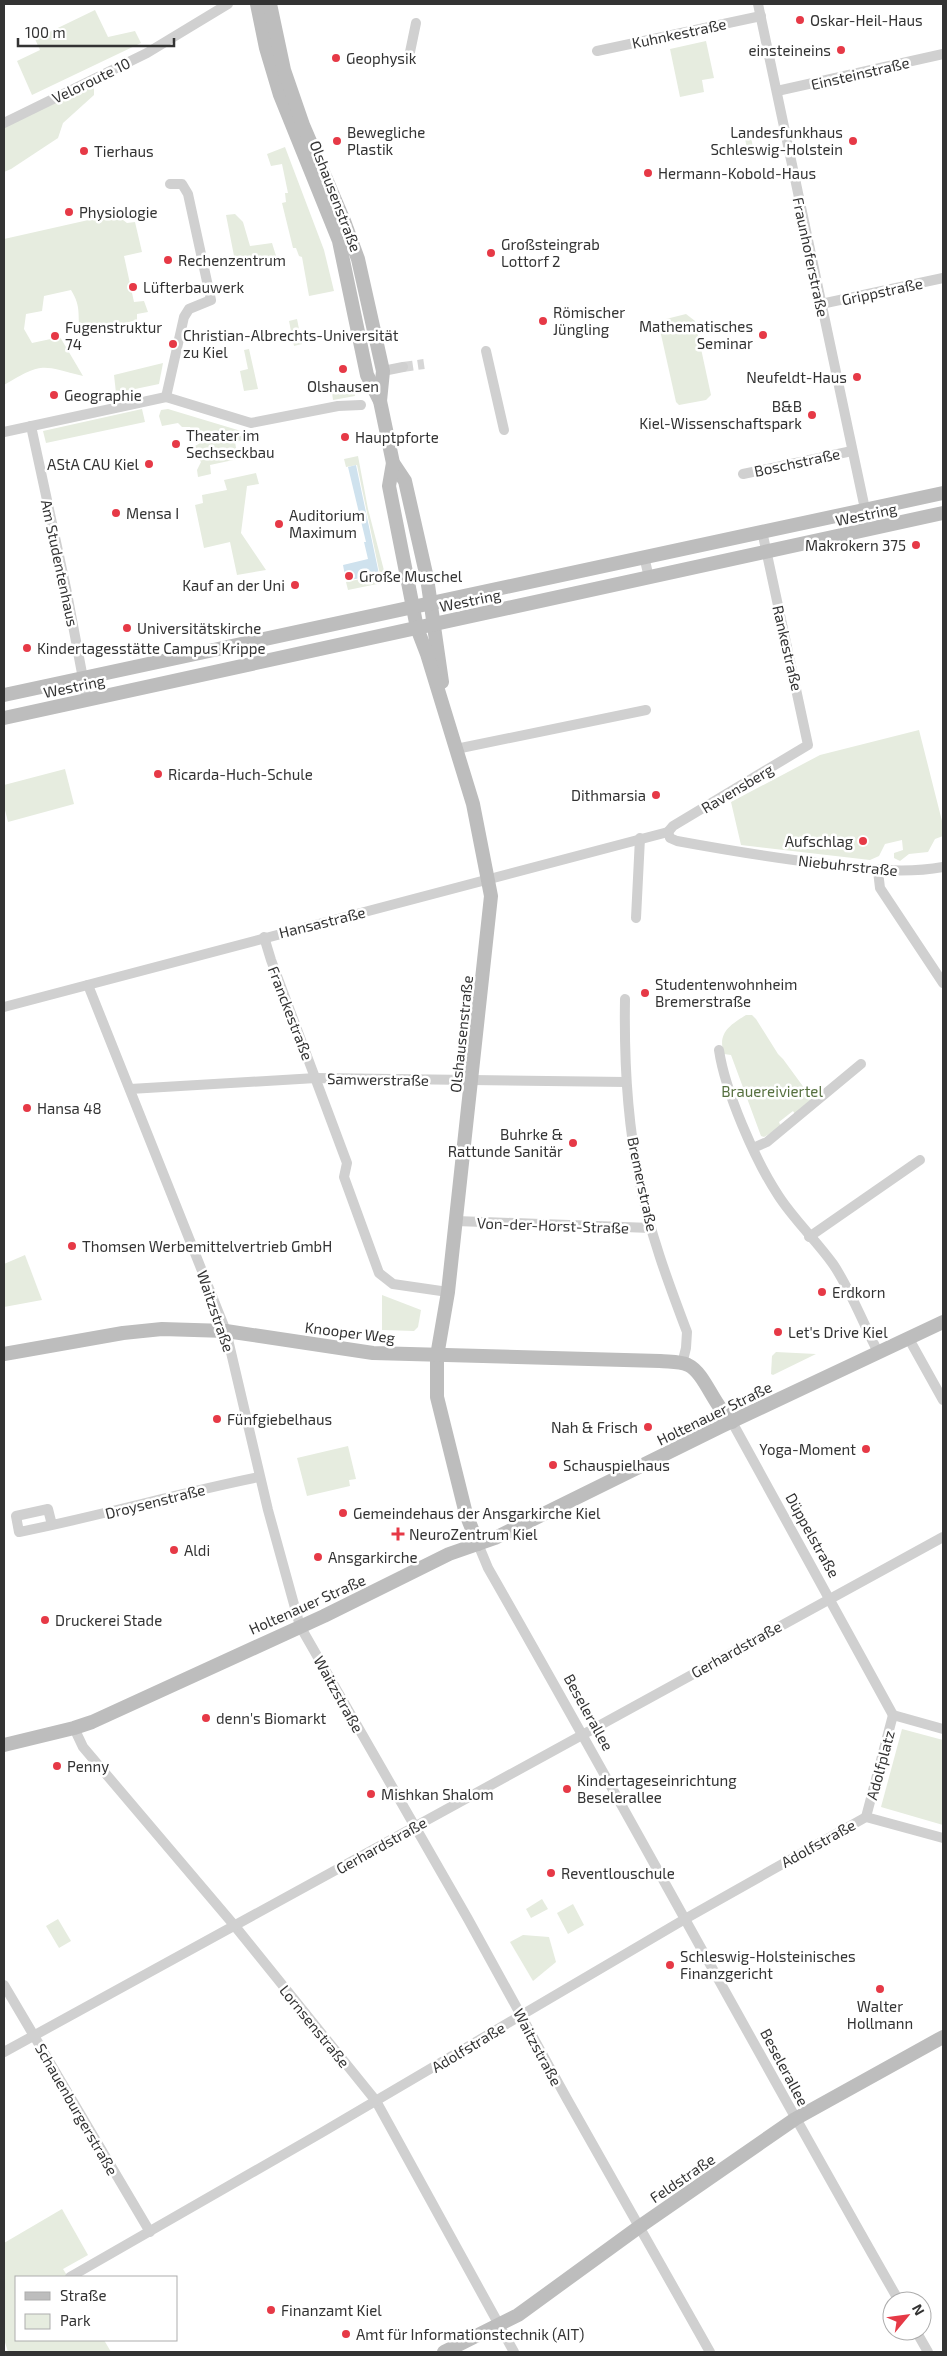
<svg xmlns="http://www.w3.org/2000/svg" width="947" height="2356" viewBox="0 0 947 2356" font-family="'Exo 2',sans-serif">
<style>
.green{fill:#e6ecdf}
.water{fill:#cfe2ee}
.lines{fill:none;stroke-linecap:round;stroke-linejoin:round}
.street-tunnel{stroke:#d6d6d6;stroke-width:10;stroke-dasharray:10 5;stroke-linecap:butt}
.street{stroke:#d0d0d0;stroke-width:10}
.secondary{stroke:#bdbdbd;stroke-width:14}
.poi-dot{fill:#e63946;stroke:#fff;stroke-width:2}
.labels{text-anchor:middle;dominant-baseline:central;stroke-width:5;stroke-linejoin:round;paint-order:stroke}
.poi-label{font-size:15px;fill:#333;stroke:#fff;text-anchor:start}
.street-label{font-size:15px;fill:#333;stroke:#fff}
.park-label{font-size:15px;fill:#56703f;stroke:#fff}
</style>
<rect width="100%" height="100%" fill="#fff"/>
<g class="green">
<polygon points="95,10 108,37 135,31 141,43 32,95 17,61 40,50 35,39"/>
<polygon points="706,41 714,78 702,80 704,92 680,97 670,49"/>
<polygon points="89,85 94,87 94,95 63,123 58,138 11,169 4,172 4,126"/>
<polygon points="750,133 755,156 749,158 744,134"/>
<polygon points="285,147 324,250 334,291 309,296 302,257 299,256 296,248 293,248 282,203 286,202 285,193 288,193 282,164 271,166 267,154"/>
<path d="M115,214L127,223L135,222L142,252L124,256L134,302L144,301L148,312L137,314V320L80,334C77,315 82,308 71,290L44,296L42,311L26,314L24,329L32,343L60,337L83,376C40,365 43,362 4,385V239Z"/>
<polygon points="235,214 243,222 250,246 272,243 277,259 249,266 236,266 226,215"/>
<polygon points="686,314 695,321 711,395 706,400 679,405 676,402 660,330 666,319"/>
<polygon points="297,319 302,344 294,346 289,321"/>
<polygon points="282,332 283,339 267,343 265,336"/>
<polygon points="249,349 258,389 244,391 240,371 248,369 244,350"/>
<polygon points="163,363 159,384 116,393 114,375"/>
<polygon points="353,387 355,396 333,400 332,392"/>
<polygon points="142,409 145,422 46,443 43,431"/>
<polygon points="168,409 241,431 243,440 235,442 238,459 210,465 211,474 198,477 197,470 201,462 196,455 199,453 195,446 202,442 198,435 200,433 200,430 191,430 190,427 182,427 178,423 162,426 159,416 161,410"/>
<polygon points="358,456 368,509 387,582 348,590 346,582 380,575 357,465 346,467 344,459"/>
<polygon points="256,473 259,484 247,486 241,533 266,570 237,575 230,542 204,548 195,505 203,503 202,495 227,490 224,480"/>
<polygon points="919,730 943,825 943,836 935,839 928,852 909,854 900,861 894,858 894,853 903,850 902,840 885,844 879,856 870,860 741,845 731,802 820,755"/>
<polygon points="65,769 74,804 8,822 4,806 4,785"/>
<path d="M746,1015H752L756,1019L778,1054L783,1059L813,1100L795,1114L793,1111L779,1122L781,1127L764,1137L761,1136L731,1055L724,1054C717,1033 730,1025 746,1015Z"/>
<polygon points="25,1255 42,1300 4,1307 4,1264"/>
<polygon points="382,1295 421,1310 418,1327 414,1331 382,1330"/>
<polygon points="776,1352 816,1354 773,1375 771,1374 772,1356"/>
<polygon points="348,1446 356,1479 349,1480 350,1486 307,1496 297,1458"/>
<polygon points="902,1729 943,1740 943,1825 881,1807"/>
<polygon points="542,1899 548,1909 531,1918 526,1909"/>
<polygon points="573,1904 584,1925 568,1934 557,1913"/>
<polygon points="58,1919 71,1941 59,1948 46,1926"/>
<polygon points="523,1935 549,1937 556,1962 533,1981 510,1942"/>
<polygon points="62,2209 88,2255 63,2269 68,2277 16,2277 16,2340 104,2340 111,2352 8,2352 4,2339 4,2243"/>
</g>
<polygon class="water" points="356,465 379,574 346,581 343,565 368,559 364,542 366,542 348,467"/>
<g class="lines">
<polyline class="street-tunnel" points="403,367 424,364"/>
<g class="street">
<polyline points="758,4 865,509"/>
<polyline points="597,51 761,16"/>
<polyline points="410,52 416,23"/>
<polyline points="777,91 943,54"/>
<polyline points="4,123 147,53 228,4"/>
<polyline points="821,304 943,278"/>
<polyline points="486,351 504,430"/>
<polyline points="383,371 403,367"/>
<polyline points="166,397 184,317 189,309 211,300 188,194 182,184 170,184"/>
<polyline points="166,397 251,423 338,406 361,405"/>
<polyline points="31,426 66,588 87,700"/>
<polyline points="4,432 166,397"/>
<polyline points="743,474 852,451"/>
<polyline points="644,556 649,578"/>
<polyline points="456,749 646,710"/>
<polyline points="668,832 673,826 808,745 762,531"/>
<path d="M668,832L670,838L677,841C726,850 775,858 825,864C865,869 904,874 943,867"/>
<polyline points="878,871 880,888 943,983"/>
<polyline points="636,918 640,838"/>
<polyline points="264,937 271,960 347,1163 344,1177 379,1273 393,1284 448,1292"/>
<polyline points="88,985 226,1331 268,1510 300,1626 468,1919 567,2099 710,2352"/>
<path d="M625,999C624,1059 627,1120 639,1178C649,1231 668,1282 687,1332L686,1348L682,1364"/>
<polyline points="4,1007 668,832"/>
<path d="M719,1050C725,1091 755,1160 778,1195C794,1220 816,1240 833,1264C850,1289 864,1325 878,1352"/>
<polyline points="130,1089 316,1078 626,1082"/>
<polyline points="753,1148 767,1142 861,1064"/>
<polyline points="456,1221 651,1228"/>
<polyline points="809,1237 920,1160"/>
<polyline points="909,1339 943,1400"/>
<polyline points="732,1422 893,1715"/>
<path d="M52,1525L48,1509L16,1516L19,1532C100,1516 179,1493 259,1477"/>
<path d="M478,1544L488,1568C627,1811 760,2058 899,2301"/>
<polyline points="74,1728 83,1747 234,1925 376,2101 514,2352"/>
<polyline points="943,1729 893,1715 866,1817 943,1838"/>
<polyline points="4,1985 150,2232"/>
<polyline points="4,2052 943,1537"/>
<polyline points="70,2277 321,2133 685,1919 866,1817"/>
<polyline points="916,2331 928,2352"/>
</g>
<g class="secondary">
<polyline points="257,4 266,48 280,95 339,241 367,375 380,401 393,463 405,481 427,578 442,682"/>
<polyline points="270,4 284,70 303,125 344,221 358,259 383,371 380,401"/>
<polyline points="393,463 389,486 417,628 427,654 473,804 491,896 448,1292 437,1356 437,1397 466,1514 478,1544"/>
<polyline points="4,695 943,493"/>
<polyline points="4,718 943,513"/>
<path d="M4,1354L123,1333L162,1329L226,1331L373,1353L660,1361C669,1362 680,1361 688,1365C705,1373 714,1407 732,1422"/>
<polyline points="4,1745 74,1728 92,1722 324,1616 449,1554 495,1538 722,1426 943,1322"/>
<polyline points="444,2352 518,2315 639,2227 795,2119 943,2037"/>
</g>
</g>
<g class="poi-dot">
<circle cx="800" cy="20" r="5"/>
<circle cx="841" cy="50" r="5"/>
<circle cx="336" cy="58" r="5"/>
<circle cx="337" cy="141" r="5"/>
<circle cx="853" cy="141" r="5"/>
<circle cx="84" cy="151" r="5"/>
<circle cx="648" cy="173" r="5"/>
<circle cx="69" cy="212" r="5"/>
<circle cx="491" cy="253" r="5"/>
<circle cx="168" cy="260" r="5"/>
<circle cx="133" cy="287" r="5"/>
<circle cx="543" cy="321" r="5"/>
<circle cx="763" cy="335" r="5"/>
<circle cx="55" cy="336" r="5"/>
<circle cx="173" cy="344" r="5"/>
<circle cx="343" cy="369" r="5"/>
<circle cx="857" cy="377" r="5"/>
<circle cx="54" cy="395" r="5"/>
<circle cx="812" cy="415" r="5"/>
<circle cx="345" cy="437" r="5"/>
<circle cx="176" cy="444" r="5"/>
<circle cx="149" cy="464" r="5"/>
<circle cx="116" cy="513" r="5"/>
<circle cx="279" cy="524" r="5"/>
<circle cx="916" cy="545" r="5"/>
<circle cx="349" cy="576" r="5"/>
<circle cx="295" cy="585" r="5"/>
<circle cx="127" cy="628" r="5"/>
<circle cx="27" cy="648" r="5"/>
<circle cx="158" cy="774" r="5"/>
<circle cx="656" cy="795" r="5"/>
<circle cx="863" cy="841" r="5"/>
<circle cx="645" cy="993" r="5"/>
<circle cx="27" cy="1108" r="5"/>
<circle cx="573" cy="1143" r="5"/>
<circle cx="72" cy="1246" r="5"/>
<circle cx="822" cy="1292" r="5"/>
<circle cx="778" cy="1332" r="5"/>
<circle cx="217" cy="1419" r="5"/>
<circle cx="648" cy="1427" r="5"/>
<circle cx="866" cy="1449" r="5"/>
<circle cx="553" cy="1465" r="5"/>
<circle cx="343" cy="1513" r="5"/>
<path d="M395.5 1526.5h5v5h5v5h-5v5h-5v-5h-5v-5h5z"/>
<circle cx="174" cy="1550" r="5"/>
<circle cx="318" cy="1557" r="5"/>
<circle cx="45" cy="1620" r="5"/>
<circle cx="206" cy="1718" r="5"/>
<circle cx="57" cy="1766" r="5"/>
<circle cx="567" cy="1789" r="5"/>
<circle cx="371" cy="1794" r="5"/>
<circle cx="551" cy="1873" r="5"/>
<circle cx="670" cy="1965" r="5"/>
<circle cx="880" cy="1989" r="5"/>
<circle cx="271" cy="2310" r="5"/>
<circle cx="346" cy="2334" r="5"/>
</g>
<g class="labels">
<g class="poi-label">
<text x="810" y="20">Oskar-Heil-Haus</text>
<text x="831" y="50" text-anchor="end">einsteineins</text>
<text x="346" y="58">Geophysik</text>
<text x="347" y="132">Bewegliche<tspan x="347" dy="17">Plastik</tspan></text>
<text x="843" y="132" text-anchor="end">Landesfunkhaus<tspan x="843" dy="17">Schleswig-Holstein</tspan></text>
<text x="94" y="151">Tierhaus</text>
<text x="658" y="173">Hermann-Kobold-Haus</text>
<text x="79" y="212">Physiologie</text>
<text x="501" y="244">Großsteingrab<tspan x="501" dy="17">Lottorf 2</tspan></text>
<text x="178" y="260">Rechenzentrum</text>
<text x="143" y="287">Lüfterbauwerk</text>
<text x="553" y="312">Römischer<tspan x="553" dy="17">Jüngling</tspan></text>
<text x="753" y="326" text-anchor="end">Mathematisches<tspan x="753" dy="17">Seminar</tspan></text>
<text x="65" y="327">Fugenstruktur<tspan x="65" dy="17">74</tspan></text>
<text x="183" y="335">Christian-Albrechts-Universität<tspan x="183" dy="17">zu Kiel</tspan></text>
<text x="847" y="377" text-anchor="end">Neufeldt-Haus</text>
<text x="343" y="386" text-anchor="middle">Olshausen</text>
<text x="64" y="395">Geographie</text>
<text x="802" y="406" text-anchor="end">B&amp;B<tspan x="802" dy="17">Kiel-Wissenschaftspark</tspan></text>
<text x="186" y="435">Theater im<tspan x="186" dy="17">Sechseckbau</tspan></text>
<text x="355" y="437">Hauptpforte</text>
<text x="139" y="464" text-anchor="end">AStA CAU Kiel</text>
<text x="126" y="513">Mensa I</text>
<text x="289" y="515">Auditorium<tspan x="289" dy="17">Maximum</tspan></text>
<text x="906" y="545" text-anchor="end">Makrokern 375</text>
<text x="359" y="576">Große Muschel</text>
<text x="285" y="585" text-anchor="end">Kauf an der Uni</text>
<text x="137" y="628">Universitätskirche</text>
<text x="37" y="648">Kindertagesstätte Campus Krippe</text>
<text x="168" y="774">Ricarda-Huch-Schule</text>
<text x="646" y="795" text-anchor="end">Dithmarsia</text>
<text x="853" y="841" text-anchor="end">Aufschlag</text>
<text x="655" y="984">Studentenwohnheim<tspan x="655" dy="17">Bremerstraße</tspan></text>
<text x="37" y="1108">Hansa 48</text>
<text x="563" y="1134" text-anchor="end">Buhrke &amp;<tspan x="563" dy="17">Rattunde Sanitär</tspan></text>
<text x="82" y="1246">Thomsen Werbemittelvertrieb GmbH</text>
<text x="832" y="1292">Erdkorn</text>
<text x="788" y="1332">Let's Drive Kiel</text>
<text x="227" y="1419">Fünfgiebelhaus</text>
<text x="638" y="1427" text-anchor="end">Nah &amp; Frisch</text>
<text x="856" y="1449" text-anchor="end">Yoga-Moment</text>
<text x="563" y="1465">Schauspielhaus</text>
<text x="353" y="1513">Gemeindehaus der Ansgarkirche Kiel</text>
<text x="409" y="1534">NeuroZentrum Kiel</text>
<text x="184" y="1550">Aldi</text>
<text x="328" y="1557">Ansgarkirche</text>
<text x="55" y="1620">Druckerei Stade</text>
<text x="216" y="1718">denn's Biomarkt</text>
<text x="67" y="1766">Penny</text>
<text x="577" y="1780">Kindertageseinrichtung<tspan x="577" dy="17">Beselerallee</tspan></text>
<text x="381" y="1794">Mishkan Shalom</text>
<text x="561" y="1873">Reventlouschule</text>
<text x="680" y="1956">Schleswig-Holsteinisches<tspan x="680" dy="17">Finanzgericht</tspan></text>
<text x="880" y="2006" text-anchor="middle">Walter<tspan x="880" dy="17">Hollmann</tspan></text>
<text x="281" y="2310">Finanzamt Kiel</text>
<text x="356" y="2334">Amt für Informationstechnik (AIT)</text>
</g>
<g class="street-label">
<text transform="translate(679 33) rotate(-12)">Kuhnkestraße</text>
<text transform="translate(860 73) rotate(-13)">Einsteinstraße</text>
<text transform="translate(91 80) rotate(-26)">Veloroute 10</text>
<text transform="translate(336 196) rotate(69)">Olshausenstraße</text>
<text transform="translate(811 257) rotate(78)">Fraunhoferstraße</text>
<text transform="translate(882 291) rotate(-12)">Grippstraße</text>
<text transform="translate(797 462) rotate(-12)">Boschstraße</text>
<text transform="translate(866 514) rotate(-12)">Westring</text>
<text transform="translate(60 563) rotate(78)">Am Studentenhaus</text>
<text transform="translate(470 600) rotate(-12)">Westring</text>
<text transform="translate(788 648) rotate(77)">Rankestraße</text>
<text transform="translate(74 686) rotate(-12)">Westring</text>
<text transform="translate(737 788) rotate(-31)">Ravensberg</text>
<text transform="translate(848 865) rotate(6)">Niebuhrstraße</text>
<text transform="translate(322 922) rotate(-14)">Hansastraße</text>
<text transform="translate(291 1013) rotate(69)">Franckestraße</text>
<text transform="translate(461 1034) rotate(-84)">Olshausenstraße</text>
<text transform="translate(378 1079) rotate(1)">Samwerstraße</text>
<text transform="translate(643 1184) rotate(78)">Bremerstraße</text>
<text transform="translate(553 1225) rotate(2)">Von-der-Horst-Straße</text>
<text transform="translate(216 1311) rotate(71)">Waitzstraße</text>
<text transform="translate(350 1332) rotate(7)">Knooper Weg</text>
<text transform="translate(714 1413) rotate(-26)">Holtenauer Straße</text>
<text transform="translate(155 1501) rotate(-14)">Droysenstraße</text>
<text transform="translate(813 1535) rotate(61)">Düppelstraße</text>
<text transform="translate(307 1604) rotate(-24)">Holtenauer Straße</text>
<text transform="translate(736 1649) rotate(-29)">Gerhardstraße</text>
<text transform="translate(339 1694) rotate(61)">Waitzstraße</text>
<text transform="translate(589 1712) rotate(61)">Beselerallee</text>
<text transform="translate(880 1765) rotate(-75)">Adolfplatz</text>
<text transform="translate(818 1843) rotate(-29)">Adolfstraße</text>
<text transform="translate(381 1845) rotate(-29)">Gerhardstraße</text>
<text transform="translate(315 2026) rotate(51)">Lornsenstraße</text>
<text transform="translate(468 2047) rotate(-31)">Adolfstraße</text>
<text transform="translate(538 2047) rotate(62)">Waitzstraße</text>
<text transform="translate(785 2067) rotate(62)">Beselerallee</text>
<text transform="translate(77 2109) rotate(60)">Schauenburgerstraße</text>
<text transform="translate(682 2178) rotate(-34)">Feldstraße</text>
</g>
<g class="park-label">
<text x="772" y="1091">Brauereiviertel</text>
</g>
</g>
<rect width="947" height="2356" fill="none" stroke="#333333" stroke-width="10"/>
<rect x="15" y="2276" width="162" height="65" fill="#ffffff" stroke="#adadad"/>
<rect x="25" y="2292" width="25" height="8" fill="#bdbdbd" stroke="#adadad"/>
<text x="60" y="2301" font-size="15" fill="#333333">Straße</text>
<rect x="25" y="2314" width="25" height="15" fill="#e6ecdf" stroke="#adadad"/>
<text x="60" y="2326" font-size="15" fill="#333333">Park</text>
<g transform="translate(907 2316) rotate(61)"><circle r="24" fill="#ffffff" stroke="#adadad"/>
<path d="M0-4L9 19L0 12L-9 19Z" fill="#e63946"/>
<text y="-8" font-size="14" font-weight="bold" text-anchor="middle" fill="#333333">N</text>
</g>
<path d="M18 38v8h156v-8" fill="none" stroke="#333333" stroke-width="2.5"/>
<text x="25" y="38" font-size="15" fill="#333333" stroke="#ffffff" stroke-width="4" paint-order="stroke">100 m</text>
</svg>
